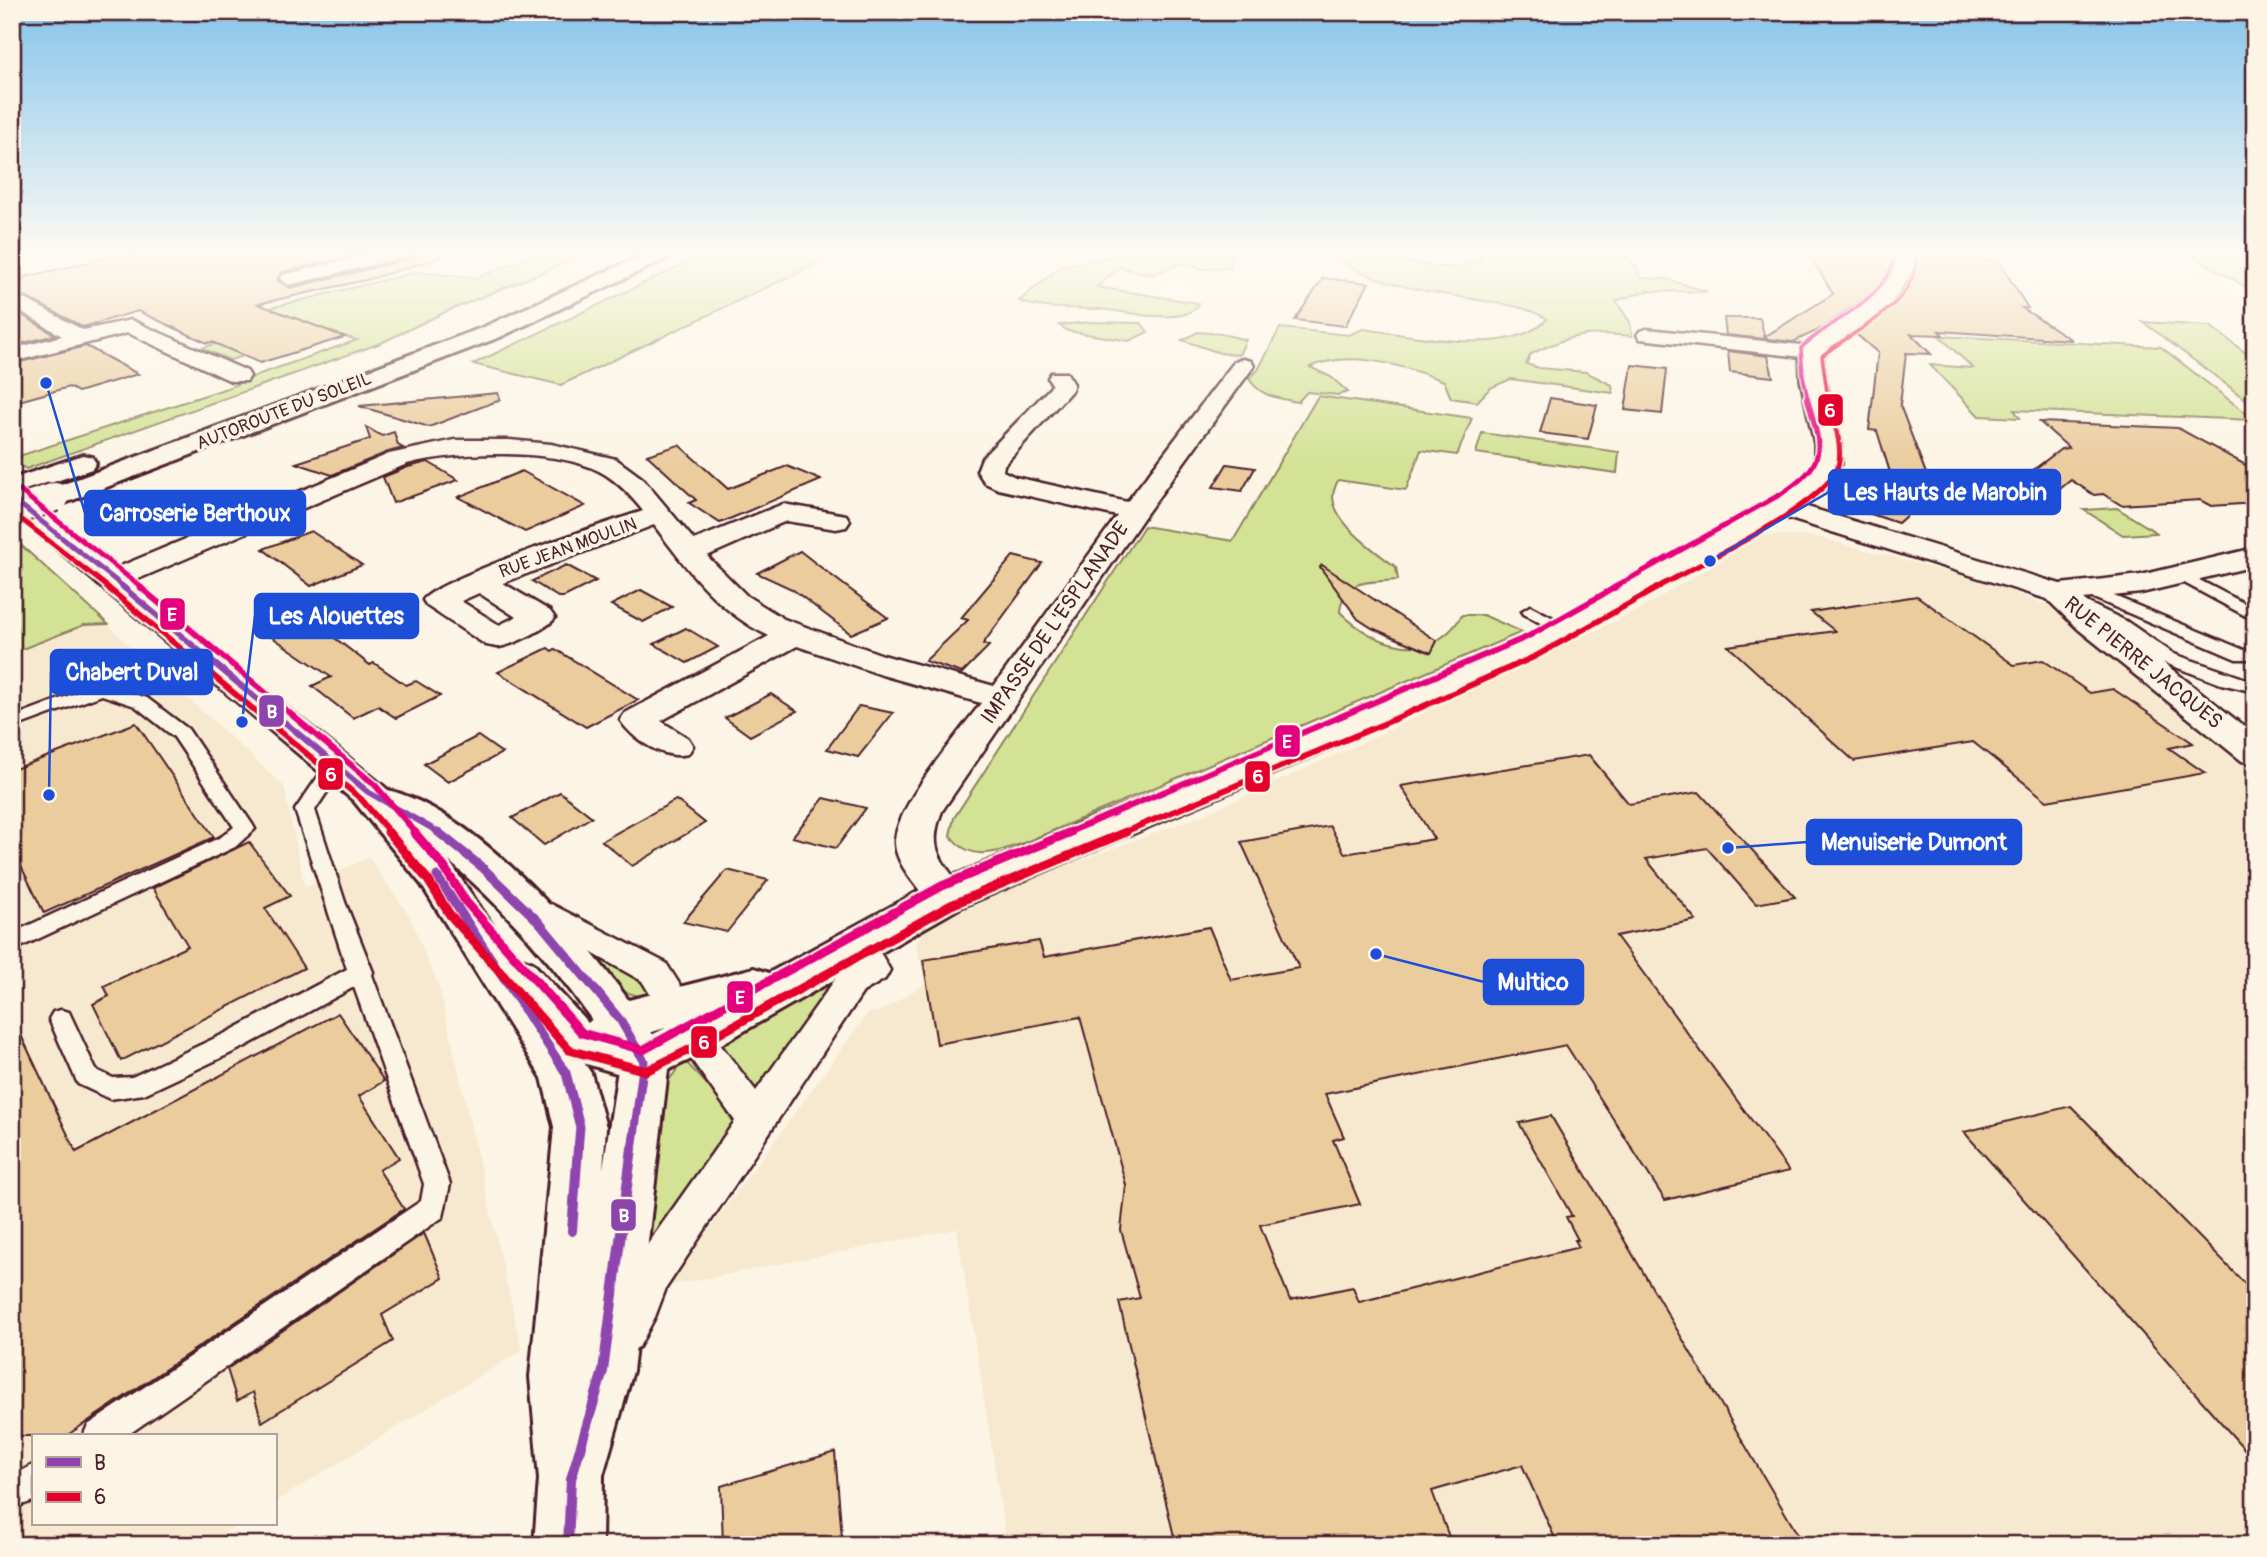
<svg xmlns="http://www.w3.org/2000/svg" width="2267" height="1557" viewBox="0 0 2267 1557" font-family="Pangolin,sans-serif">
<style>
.built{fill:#f7e9cf}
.green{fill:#d3e295;stroke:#8e8060;stroke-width:2}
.building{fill:#eacc9d;stroke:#4a1f2b;stroke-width:2}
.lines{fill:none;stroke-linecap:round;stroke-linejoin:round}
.service-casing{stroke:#4a1f2b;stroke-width:5}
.pedestrian-casing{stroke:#4a1f2b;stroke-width:5}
.minor-casing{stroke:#4a1f2b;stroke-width:5}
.tertiary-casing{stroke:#4a1f2b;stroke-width:6}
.secondary-casing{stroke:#4a1f2b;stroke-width:6}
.motorway-casing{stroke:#4a1f2b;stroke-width:6}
.service{fill:#fcf5e5;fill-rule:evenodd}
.pedestrian{fill:#fcf5e5;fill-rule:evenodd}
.minor{fill:#fcf5e5;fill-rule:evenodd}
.tertiary{fill:#fcf5e5;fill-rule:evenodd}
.secondary{fill:#fcf5e5;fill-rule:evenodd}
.motorway{fill:#fcf5e5;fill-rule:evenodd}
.motorway-bridge-casing{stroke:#4a1f2b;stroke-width:32;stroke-linecap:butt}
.motorway-bridge{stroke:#fcf5e5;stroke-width:28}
.bus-1-far3-casing{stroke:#fcf5e5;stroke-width:9}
.bus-1-far2-casing{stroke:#fcf5e5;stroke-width:11}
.bus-1-far1-casing{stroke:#fcf5e5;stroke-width:14}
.bus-1-casing{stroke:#fcf5e5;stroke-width:16}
.bus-2-far3-casing{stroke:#fcf5e5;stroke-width:6}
.bus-2-far2-casing{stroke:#fcf5e5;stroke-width:9}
.bus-2-far1-casing{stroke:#fcf5e5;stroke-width:11}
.bus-2-casing{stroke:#fcf5e5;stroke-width:14}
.bus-3-far3-casing{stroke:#fcf5e5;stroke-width:6}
.bus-3-far2-casing{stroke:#fcf5e5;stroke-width:9}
.bus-3-far1-casing{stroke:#fcf5e5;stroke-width:11}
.bus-3-casing{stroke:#fcf5e5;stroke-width:14}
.bus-1-far3{stroke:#8e44ad;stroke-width:5}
.bus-1-far2{stroke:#8e44ad;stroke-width:6}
.bus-1-far1{stroke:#8e44ad;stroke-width:9}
.bus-1{stroke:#8e44ad;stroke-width:10}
.bus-2-far3{stroke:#e4002b;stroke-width:3.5}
.bus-2-far2{stroke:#e4002b;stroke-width:5}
.bus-2-far1{stroke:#e4002b;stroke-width:6}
.bus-2{stroke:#e4002b;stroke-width:9}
.bus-3-far3{stroke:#e5007d;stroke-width:3.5}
.bus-3-far2{stroke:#e5007d;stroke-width:5}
.bus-3-far1{stroke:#e5007d;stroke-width:6}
.bus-3{stroke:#e5007d;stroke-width:9}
.labels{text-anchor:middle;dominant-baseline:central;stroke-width:7;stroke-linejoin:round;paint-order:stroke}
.far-street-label{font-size:18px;fill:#4a1f2b;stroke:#fcf5e5}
.street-label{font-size:21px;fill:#4a1f2b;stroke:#fcf5e5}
.leader{fill:none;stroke:#1d4ed8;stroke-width:2.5}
.callout-dot{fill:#1d4ed8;stroke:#fcf5e5;stroke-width:2.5}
.callout{fill:#1d4ed8;stroke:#1d4ed8;stroke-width:2.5}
.callout-label{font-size:23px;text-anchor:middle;font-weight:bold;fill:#fff}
.line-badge{stroke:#fcf5e5;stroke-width:2.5}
.badge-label{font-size:19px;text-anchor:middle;font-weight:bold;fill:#fff}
</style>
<rect width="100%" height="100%" fill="#fcf5e5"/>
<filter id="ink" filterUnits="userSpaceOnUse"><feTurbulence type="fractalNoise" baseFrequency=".0143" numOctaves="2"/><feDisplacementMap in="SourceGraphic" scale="14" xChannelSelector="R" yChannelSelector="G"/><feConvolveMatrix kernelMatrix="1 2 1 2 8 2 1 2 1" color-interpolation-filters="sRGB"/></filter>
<g filter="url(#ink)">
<g class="built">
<polygon points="1763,535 1813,536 1986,582 2053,607 2255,765 2255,1545 1007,1545 957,1229 668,1286 868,1013 881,1011 926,983 916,944 921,933 932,925 1034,878 1205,814 1353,747 1638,610"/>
<polygon points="108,624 134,651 121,669 115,672 132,690 177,688 284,786 305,888 369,857 410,917 440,990 522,1350 275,1502 275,1436 33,1436 33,1524 239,1524 205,1545 12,1545 12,653 84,625"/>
</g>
<g class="green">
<polygon points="545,251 594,251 443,313 381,343 26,469 17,463 22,455 230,387 260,374 357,340 327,331 230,360 201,348 288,323 249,313 417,272 477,278"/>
<polygon points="712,251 843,251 561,385 473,364"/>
<path d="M1130,251H1233L1230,268L1203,269L1181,263L1151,275L1119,267L1097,287L1198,303L1197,308C1192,310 1187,314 1182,315C1155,320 1126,311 1100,309C1075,308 1042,310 1019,301L1061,266L1125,254Z"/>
<path d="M1331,251H1396L1387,254C1413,267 1453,272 1480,261L1479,251H1621L1637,267L1640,278L1666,279L1708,292L1646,291L1616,301L1630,322L1632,336C1586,331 1571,335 1531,354L1526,364L1539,368L1586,372L1612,385L1613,393L1511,379L1490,388L1477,402L1451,398L1444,381C1404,366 1352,349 1310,367L1331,377L1348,392L1338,395L1307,392L1298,402C1278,398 1261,397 1249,379L1258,370L1280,328L1349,335L1363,329C1411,335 1510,359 1547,319C1526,306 1503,304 1479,300C1427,291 1373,286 1329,253Z"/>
<polygon points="2184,251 2255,251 2255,292"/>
<polygon points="1091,322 1141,323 1148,332 1129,341 1068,331 1059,325"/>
<polygon points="2143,322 2210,326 2255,360 2255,406"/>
<polygon points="1198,332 1222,334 1246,340 1239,355 1220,353 1182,340"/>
<polygon points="1939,336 2161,347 2255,420 2014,410 2020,418 1979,416 1930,365 1973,368"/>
<path d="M1318,396L1472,418L1457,455L1421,450L1406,490L1338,480C1336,485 1333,491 1333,496C1333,523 1376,552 1396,567L1398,580C1369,583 1343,577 1340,612C1375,647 1432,666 1462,615H1483L1522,632L1026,842C997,852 971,864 950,835L954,818L1144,526L1233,541Z"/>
<polygon points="1482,433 1619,452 1617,473 1476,453"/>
<polygon points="2117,508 2157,533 2123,535 2084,510"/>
<polygon points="12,537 108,624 84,625 12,653"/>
<polygon points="559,930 625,961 657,993 642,997 618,990"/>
<polygon points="851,973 760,1105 711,1043 827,978"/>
<polygon points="687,1063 745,1125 637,1291 664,1087 678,1068"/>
</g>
<g class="building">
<polygon points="223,251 375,251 281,272 277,280 290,288 413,258 418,251 441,251 442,257 370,279 258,304 345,337 260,363 212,342 207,343 138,311 83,327 12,290 12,280 114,256 227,253"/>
<polygon points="1807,251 1893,251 1893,266 1886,279 1873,292 1823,328 1793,342 1767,339 1766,336 1833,294"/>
<polygon points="1917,251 1970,251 1971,259 1999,262 2028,308 2022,308 2072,340 1939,331 1943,335 1911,334 1931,354 1906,353 1900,405 1933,492 1898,523 1859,510 1893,482 1877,431 1869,430 1878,353 1855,333 1881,316 1898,298 1913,274"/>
<polygon points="1323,278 1369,283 1345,326 1295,320"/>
<polygon points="12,309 55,335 12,346"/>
<polygon points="1724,318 1760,318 1765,339 1726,335"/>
<polygon points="86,346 138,374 78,392 69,387 12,403 12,364"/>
<polygon points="1728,351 1768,356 1773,377 1730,372"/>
<polygon points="1632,365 1667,369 1662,414 1625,410"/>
<polygon points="498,393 500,400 429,427 359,406"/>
<polygon points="1550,398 1597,405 1588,439 1540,433"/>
<polygon points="2040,422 2178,428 2255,470 2255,503 2211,506 2200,500 2121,505 2103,494 2094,495 2071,480 2049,498 2012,486 2061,449 2069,448"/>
<polygon points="366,427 382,436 394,432 398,445 403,448 388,452 332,475 296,463 370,439"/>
<polygon points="679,445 728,489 787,466 821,480 720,523 689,503 696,500 647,455"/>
<polygon points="428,462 458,480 393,503 383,477 408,467"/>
<polygon points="1227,464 1255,468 1242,491 1213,487"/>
<polygon points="522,471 585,506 525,532 458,497"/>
<polygon points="311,531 362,565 311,586 263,549"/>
<polygon points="800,551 823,569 888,618 851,634 792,589 757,573"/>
<polygon points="1013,556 1042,563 983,644 989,646 962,673 925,661 968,620 961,618"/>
<polygon points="566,565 596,581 564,597 558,597 532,581"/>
<polygon points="1322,565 1437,641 1431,653 1372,628 1358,619 1320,567"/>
<polygon points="641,590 672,607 643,622 611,605"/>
<polygon points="1917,596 2014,665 2043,660 2090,693 2113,689 2193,743 2169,748 2205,773 2047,801 1973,742 1854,761 1728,646 1835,631 1811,612"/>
<polygon points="306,616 370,665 374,663 406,685 416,681 440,696 396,718 378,706 353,718 312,686 331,677 266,633"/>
<polygon points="686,628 718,647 687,663 654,644"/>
<polygon points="548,648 552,651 555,649 638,700 586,727 498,672"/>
<polygon points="771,694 797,711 750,736 725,718"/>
<polygon points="859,706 893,713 858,757 827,749"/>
<polygon points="136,723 214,837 44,913 12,848 12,770"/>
<polygon points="478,736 502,753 448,782 424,764"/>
<polygon points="1589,755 1629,804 1699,792 1795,897 1756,904 1707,848 1646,859 1696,920 1616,936 1789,1171 1665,1200 1566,1045 1325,1094 1344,1137 1333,1140 1360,1204 1260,1225 1290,1300 1353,1287 1359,1302 1579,1247 1575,1240 1578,1240 1566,1217 1572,1216 1519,1123 1551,1116 1804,1545 1684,1545 1679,1536 1649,1545 1558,1545 1522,1465 1432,1491 1452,1545 1176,1545 1119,1302 1140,1298 1121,1230 1126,1185 1080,1017 937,1044 923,960 1039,941 1044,957 1209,927 1231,980 1299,968 1241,842 1330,826 1345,854 1434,839 1401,786"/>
<polygon points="560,792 592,817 544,845 512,818"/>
<polygon points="824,798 866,808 836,848 792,837"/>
<polygon points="676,800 705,823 632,866 602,841"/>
<polygon points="249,842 290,896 265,908 304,968 121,1061 93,1004 109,996 104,986 188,946 153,888"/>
<polygon points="727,870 768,880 727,932 683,922"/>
<polygon points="338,1013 384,1081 359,1096 399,1158 379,1170 404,1209 66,1436 17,1436 12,1424 12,1016 76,1152"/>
<polygon points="2071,1106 2255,1294 2255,1461 1964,1132"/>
<polygon points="424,1233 443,1278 382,1315 393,1341 262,1422 253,1392 237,1401 227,1369"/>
<polygon points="835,1452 842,1538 822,1545 723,1545 721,1486"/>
</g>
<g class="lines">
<g class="service-casing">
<g id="service">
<polygon points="2182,571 2255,609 2255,621 2177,579 2174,576 2177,573"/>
<polygon points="2090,586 2244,650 2255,649 2255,659 2236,659 2084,594 2082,591 2084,588"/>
<polygon points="2084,601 2126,621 2174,654 2255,682 2255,692 2221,684 2162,662 2114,627 2078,609 2076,606 2078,603"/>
<polygon points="1530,606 1569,626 1571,629 1563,634 1557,632 1524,614 1522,611"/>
<polygon points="200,646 206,647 208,651 206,655 118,689 147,698 188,729 252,824 255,829 235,847 12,951 12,933 221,837 234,827 174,737 135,706 102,695 12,728 12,717"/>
<polygon points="336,759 343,761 345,765 315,810 345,902 373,972 372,975 450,1184 443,1217 126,1436 83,1436 88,1425 421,1201 424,1184 354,987 244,1047 144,1094 110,1099 78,1084 49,1019 53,1012 61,1010 69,1012 96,1070 113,1078 132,1077 226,1033 347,969 295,810 329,761"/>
<polygon points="33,1465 33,1501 22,1505 12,1501 12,1476"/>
</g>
</g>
<g class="pedestrian-casing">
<path id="pedestrian" d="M551,904L666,963L706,1026L756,1091L839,974L852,966L839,945L844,936C869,929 879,950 890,970L885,979L863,992L666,1288L655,1317L639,1347L624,1353L609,1347L603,1332L633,1265L735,1121L682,1046L642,981L551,930L539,934L528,930L523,922L528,914Z"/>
</g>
<g class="minor-casing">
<g id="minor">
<polygon points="385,251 415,251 412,255 289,285 280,279 282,275"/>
<polygon points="12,292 83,330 131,320 247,371 250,376 247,381 231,381 128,333 12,362 12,349 62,336 12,306"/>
<polygon points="1647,329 1811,346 1819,347 1822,352 1819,357 1811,358 1640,339 1637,335 1640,331"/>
<path d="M1243,359L1251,361L1254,366L1144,517L942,811C925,855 946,861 966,896L960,906C935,914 932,906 917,887C908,875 896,860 895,844C893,809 959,733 981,703L882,675L797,646L661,721L688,738L693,746L688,754C664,760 633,740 620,720L625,713L769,636C718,612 687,569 654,525L503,583L550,611L555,618C548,628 510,647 497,647C496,647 487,645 486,645L427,606L423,600C437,579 608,522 643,511C631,496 617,480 599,471C554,448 455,451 407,464L124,585L114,588L104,585L99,579L104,573L389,454L455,440H509L551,444L616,459L642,478L694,540L783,504L846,515L850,521L846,527L836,529L786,521L707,556L747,596L784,619L883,655L994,686L1117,516L998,489L985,483L977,471L982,458L1050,388L1052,384L1048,378L1051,373H1067L1074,384L1072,390L1004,465L1003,471L1015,477L1127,502L1235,361ZM479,593L516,617L499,625L461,601Z"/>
<polygon points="1781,499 2060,584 2141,575 2255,548 2255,566 2141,593 2083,599 2255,735 2255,764 2242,761 2078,629 2047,599 1771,513 1767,507 1771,501"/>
</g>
</g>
<g class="tertiary-casing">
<path id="tertiary" d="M1896,251H1914C1919,266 1898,297 1886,308C1868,326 1841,335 1822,353L1825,380L1841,444V464L1828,486L1797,509L1544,653L1397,720L961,907L711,1050L644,1081L559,1056L501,987L494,975L501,963L517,957L533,963L588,1023L604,1008L621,1002L754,968L769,973L931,885L1371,704L1520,639L1777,497L1808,475L1815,464V444L1801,380L1800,352C1821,321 1905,295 1896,251ZM666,1028L641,1040L634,1038L637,1036Z"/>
</g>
<g class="secondary-casing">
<path id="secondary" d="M41,512L51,515L388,790C487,815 607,963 661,1047L669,1061L633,1371L603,1475L602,1545H534L539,1479L530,1377L554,1127L542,1078L421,884L354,801L31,527L27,521L31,515ZM449,861C516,919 574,986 619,1063L603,1169L606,1127L591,1073Z"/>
</g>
<g class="motorway-casing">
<g id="motorway">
<polygon points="652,251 676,251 674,255 500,337 65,503 55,505 45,503 41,497 45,491 484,327"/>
<polygon points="83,455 92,457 96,463 92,469 12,496 12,479"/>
</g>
</g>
<use href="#service" class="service"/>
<use href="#pedestrian" class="pedestrian"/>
<use href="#minor" class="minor"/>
<use href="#tertiary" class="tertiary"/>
<use href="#secondary" class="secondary"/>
<use href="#motorway" class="motorway"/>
<g class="motorway-bridge-casing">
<polyline id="motorway-bridge" points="12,511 55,497"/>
</g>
<use href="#motorway-bridge" class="motorway-bridge"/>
<g class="bus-1-far3-casing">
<polyline id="bus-1-far3" points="12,498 125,588"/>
</g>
<g class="bus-1-far2-casing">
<polyline id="bus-1-far2" points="123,587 368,792 440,833"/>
</g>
<g class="bus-1-far1-casing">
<g id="bus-1-far1">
<polyline points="438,832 483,868 539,922 621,1021 644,1061 632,1150"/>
<polyline points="437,876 566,1073 580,1127 578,1150"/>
</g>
</g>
<g class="bus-1-casing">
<g id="bus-1">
<polyline points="572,1231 578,1148"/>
<polyline points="568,1545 571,1479 603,1371 632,1148"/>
</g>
</g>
<g class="bus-2-far3-casing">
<path id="bus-2-far3" d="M1828,399L1822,356C1855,328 1921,305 1916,251"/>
</g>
<g class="bus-2-far2-casing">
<g id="bus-2-far2">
<polyline points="12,512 109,588"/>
<path d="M1656,588C1693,567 1828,504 1838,466C1844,445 1832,417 1827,397"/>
</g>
</g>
<g class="bus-2-far1-casing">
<g id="bus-2-far1">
<polyline points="107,587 361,799 390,833"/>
<polyline points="1122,833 1388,722 1536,656 1659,587"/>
</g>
</g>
<g class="bus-2-casing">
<polyline id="bus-2" points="388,832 428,880 450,915 569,1050 646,1071 699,1045 951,905 1126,832"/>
</g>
<g class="bus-3-far3-casing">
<path id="bus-3-far3" d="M1808,399L1803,376L1801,348C1831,319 1889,299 1895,254"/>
</g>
<g class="bus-3-far2-casing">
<g id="bus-3-far2">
<polyline points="19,490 142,588"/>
<path d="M1613,588L1781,494C1830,462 1821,448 1807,397"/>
</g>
</g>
<g class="bus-3-far1-casing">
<g id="bus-3-far1">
<polyline points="140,587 375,785 416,833"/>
<polyline points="1067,833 1527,637 1616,587"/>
</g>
</g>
<g class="bus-3-casing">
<polyline id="bus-3" points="414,832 444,867 466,902 582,1033 643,1050 942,886 1071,832"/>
</g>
<use href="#bus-1-far3" class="bus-1-far3"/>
<use href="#bus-1-far2" class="bus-1-far2"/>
<use href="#bus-1-far1" class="bus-1-far1"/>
<use href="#bus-1" class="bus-1"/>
<use href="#bus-2-far3" class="bus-2-far3"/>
<use href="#bus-2-far2" class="bus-2-far2"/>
<use href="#bus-2-far1" class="bus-2-far1"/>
<use href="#bus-2" class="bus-2"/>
<use href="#bus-3-far3" class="bus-3-far3"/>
<use href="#bus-3-far2" class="bus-3-far2"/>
<use href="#bus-3-far1" class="bus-3-far1"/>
<use href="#bus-3" class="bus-3"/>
</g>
</g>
<linearGradient id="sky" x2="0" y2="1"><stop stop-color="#85c4ec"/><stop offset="0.54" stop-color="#fefaf3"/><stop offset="1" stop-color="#fefaf3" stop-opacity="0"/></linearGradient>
<rect width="2267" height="469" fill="url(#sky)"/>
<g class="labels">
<g class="far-street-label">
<text transform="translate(284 411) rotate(-21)">AUTOROUTE DU SOLEIL</text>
<text transform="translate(568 548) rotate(-20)">RUE JEAN MOULIN</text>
</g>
<g class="street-label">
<text transform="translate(1055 623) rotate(-55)">IMPASSE DE L'ESPLANADE</text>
<text transform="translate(2143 663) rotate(39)">RUE PIERRE JACQUES</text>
</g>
</g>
<path class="leader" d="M1710 561L1829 492M46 383L85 513M242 722L255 616M49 795L51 672M1728 848L1807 842M1376 954L1484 982"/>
<g class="callout-dot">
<circle cx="1710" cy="561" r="7"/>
<circle cx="46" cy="383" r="7"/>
<circle cx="242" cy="722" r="7"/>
<circle cx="49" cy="795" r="7"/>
<circle cx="1728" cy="848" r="7"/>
<circle cx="1376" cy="954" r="7"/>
</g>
<g class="callout">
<rect x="1829" y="470" width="231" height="44" rx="7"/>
<rect x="85" y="491" width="220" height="44" rx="7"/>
<rect x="255" y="594" width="163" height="44" rx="7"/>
<rect x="51" y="650" width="161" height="44" rx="7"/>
<rect x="1807" y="820" width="214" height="44" rx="7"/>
<rect x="1484" y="960" width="99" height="44" rx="7"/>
</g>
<g class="callout-label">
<text x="1945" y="500">Les Hauts de Marobin</text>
<text x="195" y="521">Carroserie Berthoux</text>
<text x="336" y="624">Les Alouettes</text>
<text x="132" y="680">Chabert Duval</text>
<text x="1914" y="850">Menuiserie Dumont</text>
<text x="1533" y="990">Multico</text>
</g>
<g class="line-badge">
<rect x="1817" y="393" width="27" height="34" rx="7" fill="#e4002b"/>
<rect x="159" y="597" width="27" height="34" rx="7" fill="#e5007d"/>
<rect x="258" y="694" width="27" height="34" rx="7" fill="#8e44ad"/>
<rect x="1274" y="724" width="27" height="34" rx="7" fill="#e5007d"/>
<rect x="317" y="757" width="27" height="34" rx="7" fill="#e4002b"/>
<rect x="1244" y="760" width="27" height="33" rx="7" fill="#e4002b"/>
<rect x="726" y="980" width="28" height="34" rx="7" fill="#e5007d"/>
<rect x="690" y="1025" width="28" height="34" rx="7" fill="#e4002b"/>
<rect x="610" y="1198" width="27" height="34" rx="7" fill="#8e44ad"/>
</g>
<g class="badge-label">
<text x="1830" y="417">6</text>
<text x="172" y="621">E</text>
<text x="272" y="718">B</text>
<text x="1287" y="748">E</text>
<text x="331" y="781">6</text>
<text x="1258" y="783">6</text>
<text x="740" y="1004">E</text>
<text x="704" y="1049">6</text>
<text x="624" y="1222">B</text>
</g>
<rect width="2267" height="1557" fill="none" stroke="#fcf5e5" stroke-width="42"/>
<rect x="21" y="21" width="2225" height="1515" fill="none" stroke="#4a1f2b" stroke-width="2.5" filter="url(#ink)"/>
<rect x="32" y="1434" width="245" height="91" fill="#fcf5e5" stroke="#b59f9b" stroke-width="2"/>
<rect x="46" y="1457" width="35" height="10" fill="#8e44ad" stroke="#b59f9b" stroke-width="2"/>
<text x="94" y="1470" font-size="21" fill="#4a1f2b">B</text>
<rect x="46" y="1492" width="35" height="10" fill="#e4002b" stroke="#b59f9b" stroke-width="2"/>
<text x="94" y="1504" font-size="21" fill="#4a1f2b">6</text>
</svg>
